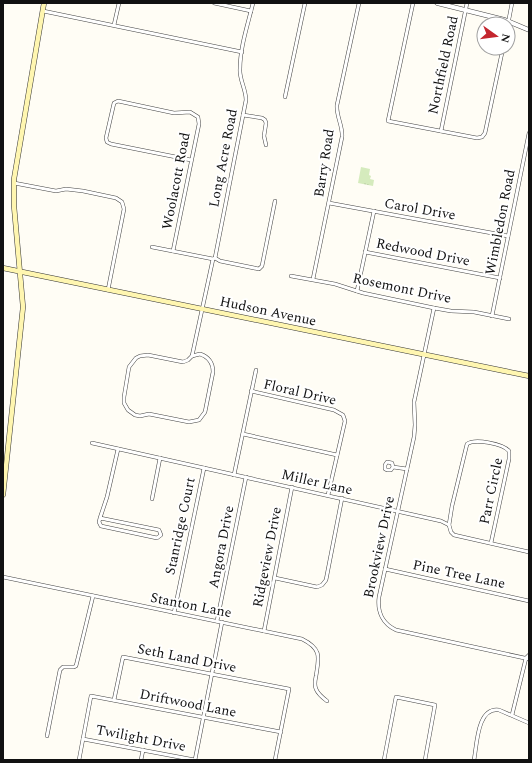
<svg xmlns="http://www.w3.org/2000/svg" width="532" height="763" viewBox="0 0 532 763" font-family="Spectral,serif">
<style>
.grass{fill:url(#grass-tufts)}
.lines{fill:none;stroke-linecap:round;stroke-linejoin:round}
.minor-casing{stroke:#444;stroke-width:4}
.tertiary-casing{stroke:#444;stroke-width:5}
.secondary-casing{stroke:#333;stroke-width:5.5}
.minor{stroke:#fff;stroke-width:3}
.tertiary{stroke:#fff;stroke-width:4}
.secondary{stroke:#fff6b0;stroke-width:4.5}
.labels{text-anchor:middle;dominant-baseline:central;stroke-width:4;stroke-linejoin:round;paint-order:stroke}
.street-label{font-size:14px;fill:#111;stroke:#fff}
</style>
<defs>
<pattern id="grass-tufts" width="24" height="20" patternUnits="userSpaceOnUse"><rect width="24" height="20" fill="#d5ebbd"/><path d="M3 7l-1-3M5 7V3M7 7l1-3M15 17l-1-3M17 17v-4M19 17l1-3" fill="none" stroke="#b6c8a1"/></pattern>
</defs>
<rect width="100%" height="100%" fill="#fffdf5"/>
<polygon class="grass" points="361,167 370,169 369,175 371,176 370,179 374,180 373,186 358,183"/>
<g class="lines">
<g class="minor-casing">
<g id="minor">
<polyline points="214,3 251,11"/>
<polyline points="413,3 388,121 477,138 482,137 485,133 503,48"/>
<polyline points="43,11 242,52"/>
<polyline points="508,24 512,3"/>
<polyline points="114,25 119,3"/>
<polyline points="285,97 305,3"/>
<polyline points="243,115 262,118 265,120 266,123 264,136 266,145"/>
<polyline points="441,131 467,3"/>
<polyline points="14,183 56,191 66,189 83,191 116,198 122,202 124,209 108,290"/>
<polyline points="329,203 508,236"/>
<polyline points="152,247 213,259"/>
<polyline points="173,251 199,124 198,117 190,112 174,113 118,101 114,103 106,138 107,142 111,144 191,160"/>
<polyline points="365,252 500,278"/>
<polyline points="215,258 220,261 259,269 262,266 275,201"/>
<polyline points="291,276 335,284 363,293 434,308 451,311 474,312 509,319"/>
<path d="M313,279L342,137C343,126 336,116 337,105L359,3"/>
<polyline points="357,291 374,211"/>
<path d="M434,308L414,402L415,425L414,437L379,597C377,612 383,624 396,630L529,659"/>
<polyline points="492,316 529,133"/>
<path d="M200,354C209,357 213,363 213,372L205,412L199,420L189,422L149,414L140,416L135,415L128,410L124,403V397L129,367L136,358L140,356L148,355L183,362L188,360L192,356Z"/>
<path d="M192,356L213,259L215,258L246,100C246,89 239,79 240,69C240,47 248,24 253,3"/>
<polyline points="251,391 334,410 343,415 345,421 328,495"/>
<polyline points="243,434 337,455"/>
<polyline points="92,443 441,521 449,525 451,532 454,535 529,552"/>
<polyline points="393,467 391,470 387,470 385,469 385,465 387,462 392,463 393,467 407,469"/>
<polyline points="234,475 256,370"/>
<polyline points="152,499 160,458"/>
<polyline points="100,518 99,522 101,526 157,538 161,535 159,530 100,518 107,497 118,449"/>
<path d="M449,525L452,506L467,444C475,438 503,444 509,451V459L491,543"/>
<polyline points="385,569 529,601"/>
<path d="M3,577L302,639C322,649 319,657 316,676C315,681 314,685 316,689C318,694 323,698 327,701"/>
<polyline points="275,578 317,587 322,585 326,580 342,498"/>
<polyline points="174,613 204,468"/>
<polyline points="217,621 246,477"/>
<polyline points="264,631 292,487"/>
<polyline points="114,700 123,657 289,689 275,760"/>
<polyline points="512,715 526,658 529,655"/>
<polyline points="47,736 60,670 63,667 74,667 76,666 93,596"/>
<polyline points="83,739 195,760"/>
<polyline points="79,760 91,696 281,732"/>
<polyline points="141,760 143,750"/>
<polyline points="195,760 222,622"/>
<polyline points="384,760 396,697 435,705 425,760"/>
<path d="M474,760C477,745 477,707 499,710L529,723"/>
</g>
</g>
<g class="tertiary-casing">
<polyline id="tertiary" points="437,3 505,20 529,30"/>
</g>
<g class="secondary-casing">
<g id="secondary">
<polyline points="3,268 529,376"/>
<polyline points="3,495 23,307 14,206 14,179 44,3"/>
</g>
</g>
<use href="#minor" class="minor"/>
<use href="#tertiary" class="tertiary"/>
<use href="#secondary" class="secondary"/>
</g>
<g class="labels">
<g class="street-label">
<text transform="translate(443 65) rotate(-78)">Northfield Road</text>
<text transform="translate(223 158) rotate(-79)">Long Acre Road</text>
<text transform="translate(324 163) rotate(-81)">Barry Road</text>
<text transform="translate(176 181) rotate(-79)">Woolacott Road</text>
<text transform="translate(420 209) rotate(10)">Carol Drive</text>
<text transform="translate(500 222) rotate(-79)">Wimbledon Road</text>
<text transform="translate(423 252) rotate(11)">Redwood Drive</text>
<text transform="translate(402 288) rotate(12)">Rosemont Drive</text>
<text transform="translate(268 311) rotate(12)">Hudson Avenue</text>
<text transform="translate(300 392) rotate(13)">Floral Drive</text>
<text transform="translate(317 482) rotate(13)">Miller Lane</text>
<text transform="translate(491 491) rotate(-78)">Parr Circle</text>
<text transform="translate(180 526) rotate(-78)">Stanridge Court</text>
<text transform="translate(221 547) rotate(-79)">Angora Drive</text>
<text transform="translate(379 547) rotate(-78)">Brookview Drive</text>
<text transform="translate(267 557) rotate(-79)">Ridgeview Drive</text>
<text transform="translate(459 574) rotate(12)">Pine Tree Lane</text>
<text transform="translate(191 605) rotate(11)">Stanton Lane</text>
<text transform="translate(187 658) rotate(11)">Seth Land Drive</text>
<text transform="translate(188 703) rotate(11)">Driftwood Lane</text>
<text transform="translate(141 738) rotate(11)">Twilight Drive</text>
</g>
</g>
<rect width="532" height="763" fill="none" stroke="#111111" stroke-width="8"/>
<g transform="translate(496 36) rotate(104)"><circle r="19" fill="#ffffff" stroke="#a0a0a0"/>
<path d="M0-3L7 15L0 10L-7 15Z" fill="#c4262e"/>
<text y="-6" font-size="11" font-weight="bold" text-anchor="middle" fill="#111111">N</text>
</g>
</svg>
